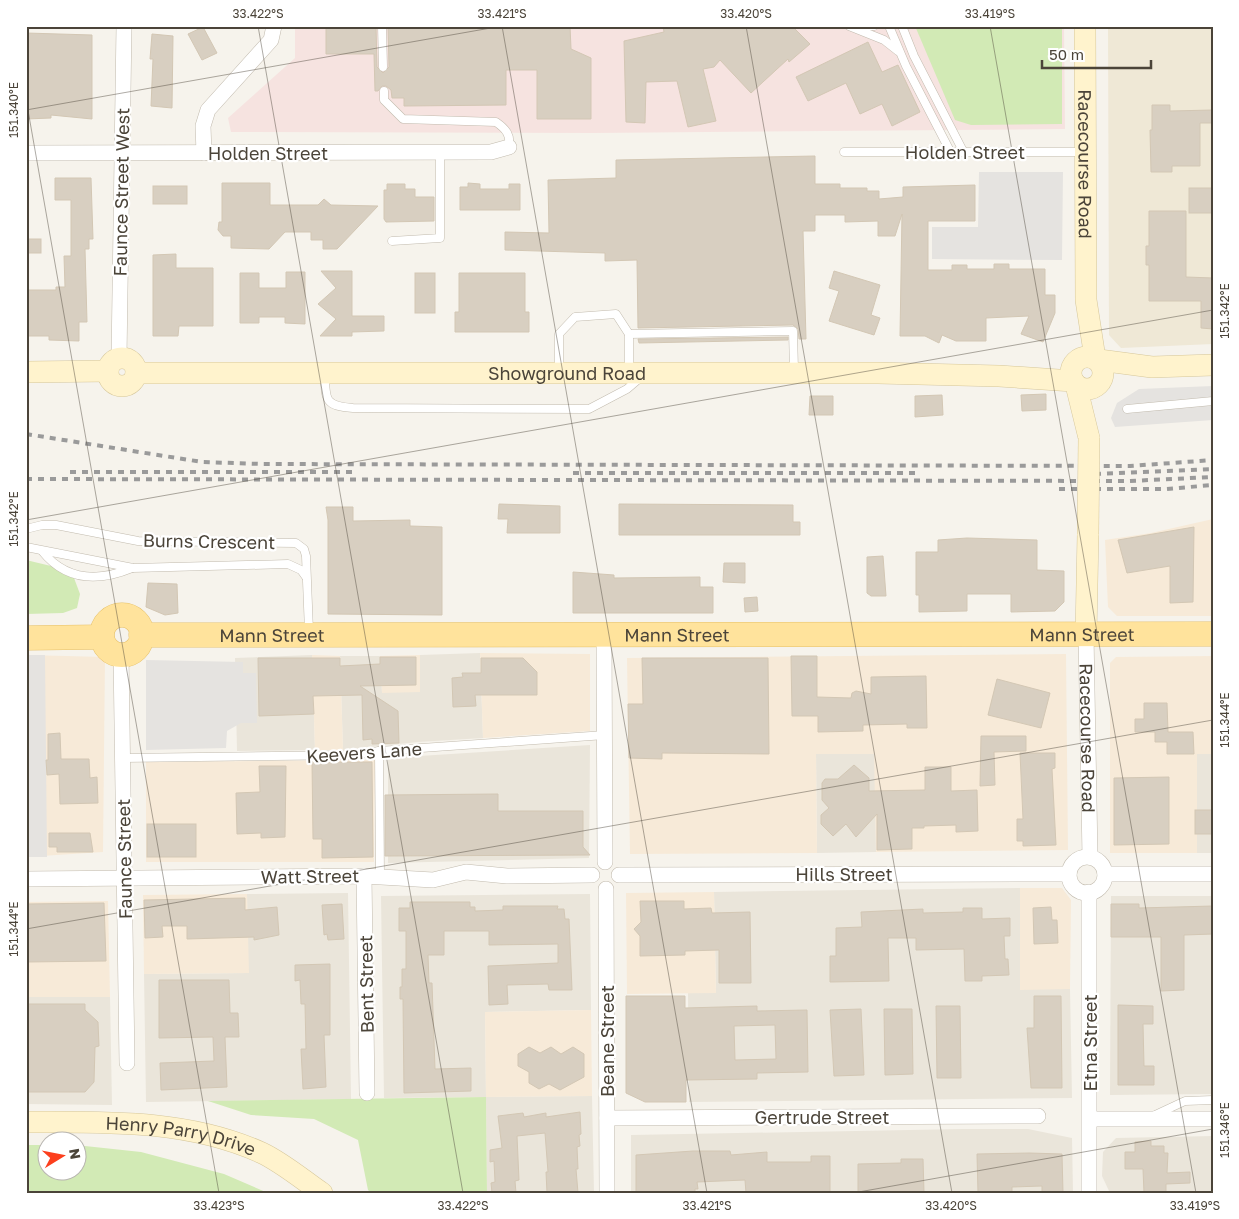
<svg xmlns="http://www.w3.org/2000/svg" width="1239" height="1219" viewBox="0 0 1239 1219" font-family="'Golos Text',sans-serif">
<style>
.residential{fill:#eae5da}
.commercial{fill:#f7ead8}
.education{fill:#efe8d6}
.medical{fill:#f6e3e0}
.green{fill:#d2eab5}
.parking{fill:#e5e3e0}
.building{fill:#d8cfc1;stroke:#d3c7b4;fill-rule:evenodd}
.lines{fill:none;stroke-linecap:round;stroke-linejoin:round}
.lane-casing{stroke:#c2bbae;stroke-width:9}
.street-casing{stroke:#c2bbae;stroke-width:16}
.secondary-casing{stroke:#d6c79b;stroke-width:22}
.primary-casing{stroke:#e6c16a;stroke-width:25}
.lane{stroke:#fff;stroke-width:8}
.street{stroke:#fff;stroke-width:15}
.secondary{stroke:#fff3cd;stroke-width:21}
.primary{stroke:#ffe39c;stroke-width:24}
.rail{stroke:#9a9a9a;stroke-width:4;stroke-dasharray:6 6;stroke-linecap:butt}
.secondary-bridge-casing{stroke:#d6c79b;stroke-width:22;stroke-linecap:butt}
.secondary-bridge{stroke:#fff3cd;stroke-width:21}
.ticks{fill:none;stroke:#4b4439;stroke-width:1;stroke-opacity:0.45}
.labels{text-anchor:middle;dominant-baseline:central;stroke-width:4.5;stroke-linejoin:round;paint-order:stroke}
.street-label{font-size:18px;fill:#4b4439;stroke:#fff}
.neatline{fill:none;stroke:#4b4439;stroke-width:2}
.ticks-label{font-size:12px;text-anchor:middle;fill:#4b4439}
</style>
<rect width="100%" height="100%" fill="#f6f3ec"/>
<g class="residential">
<polygon points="480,653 483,738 418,742 343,750 340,656 380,656 382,692 420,692 420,655"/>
<polygon points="312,655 315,750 237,751 235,658"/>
<polygon points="590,745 589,858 388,863 388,758"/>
<polygon points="816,754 875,754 876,852 817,853"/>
<rect x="1197" y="754" width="16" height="99"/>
<polygon points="1020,888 1020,989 1070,989 1072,1098 689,1102 688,993 716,993 714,892"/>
<polygon points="348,893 351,1099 146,1102 144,974 248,973 247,894"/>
<polygon points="590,894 591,1010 485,1012 486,1097 592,1096 594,1193 487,1193 486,1097 384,1098 381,896"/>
<polygon points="1111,896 1213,896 1213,1094 1110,1095"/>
<polygon points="26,997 110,997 112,1105 26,1104"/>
<polygon points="963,1129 1028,1129 1072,1138 1073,1193 631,1193 631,1135"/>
<polygon points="1213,1136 1213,1193 1110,1193 1102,1176 1103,1152 1116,1138"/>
</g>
<g class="commercial">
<polygon points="1213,519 1213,616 1117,616 1108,607 1105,540 1151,533"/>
<polygon points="480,653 590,654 590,731 483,738"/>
<polygon points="1066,654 1068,850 876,852 874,754 816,754 817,853 630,854 627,658"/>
<polygon points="26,655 105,657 103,852 26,857"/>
<polygon points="312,655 340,656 343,750 315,750"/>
<polygon points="420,655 420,692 382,693 380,656"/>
<polygon points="1213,656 1213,754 1197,754 1197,853 1110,853 1110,663 1116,657"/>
<polygon points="375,760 374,862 146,862 146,762"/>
<polygon points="1020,888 1062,888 1071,900 1070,989 1020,990"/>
<polygon points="714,892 716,993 627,994 626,893"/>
<polygon points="247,894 249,973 144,974 143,895"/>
<polygon points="108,901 110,997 26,997 26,902"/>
<polygon points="591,1010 592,1096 486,1097 485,1012"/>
</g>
<polygon class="education" points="1108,26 1213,26 1213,344 1121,348 1109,335"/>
<polygon class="medical" points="295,26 1064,26 1065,129 593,133 231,132 228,118 295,58"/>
<g class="green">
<polygon points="915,26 1062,26 1062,124 971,125 955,120"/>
<polygon points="26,560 51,566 74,578 80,594 77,608 63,613 26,614"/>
<polygon points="486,1097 487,1193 371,1193 368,1190 358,1140 314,1119 251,1115 208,1101"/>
<polygon points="26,1145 47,1145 48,1172 78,1172 78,1146 85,1146 141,1152 224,1174 268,1193 26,1193"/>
</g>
<g class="parking">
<polygon points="979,172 1063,172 1062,260 932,259 932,227 978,227"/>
<polygon points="1213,386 1213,420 1115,427 1111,418 1117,403 1139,389"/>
<polygon points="26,655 45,655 47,857 26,857"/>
<polygon points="146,660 243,662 243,673 256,673 257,723 241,723 227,731 226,748 146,750"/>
</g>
<g class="building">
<polygon points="326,26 376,26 377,67 383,73 389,67 388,26 570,26 571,49 591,58 591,119 537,119 537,70 506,70 506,105 404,106 404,98 392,98 391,90 386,86 382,86 378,91 375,91 374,54 326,54"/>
<polygon points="663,26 792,26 810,44 789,62 788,59 751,93 720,60 714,67 703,69 716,121 688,127 677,81 646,82 645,123 626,122 624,41 664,32"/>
<polygon points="203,27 217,53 202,60 188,34"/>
<polygon points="26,33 92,35 92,119 51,115 51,118 26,119"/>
<polygon points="152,34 173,36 172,108 151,106 153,59 150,59"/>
<polygon points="868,42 882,72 898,65 920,112 892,126 882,104 860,114 846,83 808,101 796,77"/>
<polygon points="1152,105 1170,105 1170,111 1213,110 1213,123 1200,123 1200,166 1172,166 1172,172 1151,172 1150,130 1152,130"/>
<polygon points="815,156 815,184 840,184 840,188 867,188 867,191 879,191 879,199 903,197 903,187 975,185 975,221 928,221 928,270 952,270 952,265 967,265 967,269 994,269 994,264 1009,264 1009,269 1045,269 1045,295 1055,295 1055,313 1043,342 1021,334 1029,316 986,318 986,341 956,341 942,335 939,343 925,336 900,336 902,214 895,236 878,236 878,221 845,222 845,215 815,215 815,231 803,231 806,339 799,339 798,329 793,325 638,328 637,260 605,261 605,253 505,250 505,232 549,233 548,180 616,178 616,160"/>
<polygon points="55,178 91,178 93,239 89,239 89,249 85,249 87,322 79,322 79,341 49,340 49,336 26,336 26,290 56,290 56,287 65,287 64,256 71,256 71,200 55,200"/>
<polygon points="222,183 270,183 270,205 318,205 324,199 331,205 378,206 337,249 323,249 323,240 311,240 311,232 285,232 269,249 231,248 231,236 223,236 218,230 219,222 222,222"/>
<polygon points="468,183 480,184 480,189 509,189 509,184 520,184 520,210 460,210 460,187 468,187"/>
<polygon points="387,184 405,184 405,189 415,189 415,197 434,197 434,221 386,222 384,219 384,190 387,190"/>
<rect x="153" y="186" width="34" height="18"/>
<rect x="1189" y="188" width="24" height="25"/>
<polygon points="1149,211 1186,211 1186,277 1213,278 1213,329 1201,328 1201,301 1149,301 1149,265 1146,265 1146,246 1149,246"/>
<rect x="26" y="239" width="15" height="14"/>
<polygon points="176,254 176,268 213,268 213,326 179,326 178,336 153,336 153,255"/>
<polygon points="321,271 352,271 352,316 384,316 384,331 352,332 352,336 320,336 336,319 318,304 336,288"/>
<polygon points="834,271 880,285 871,315 880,318 874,335 829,321 839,291 829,288"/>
<polygon points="286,272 305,272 305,324 285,323 285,317 259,317 259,323 240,323 240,273 259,273 259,288 286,288"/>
<rect x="415" y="273" width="20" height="40"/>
<polygon points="459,273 525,273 525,312 529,312 529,332 455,332 455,312 459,312"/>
<polygon points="788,337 788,340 639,343 638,339"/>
<polygon points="1046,394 1046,410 1022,411 1021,395"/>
<polygon points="942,395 943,415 915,417 915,396"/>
<polygon points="810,396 833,396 833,415 809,415"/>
<polygon points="499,504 560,506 560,533 507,533 508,519 498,519"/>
<polygon points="619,504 793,505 793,522 800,522 800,535 619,535"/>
<polygon points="326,507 353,507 353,521 410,520 410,526 442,527 442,615 328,614 328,520"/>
<polygon points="1194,527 1193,602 1170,603 1170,566 1127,573 1118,540"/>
<polygon points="967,538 1037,540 1037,570 1064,571 1064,602 1055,611 1011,612 1011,594 967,594 967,611 919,612 919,595 916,595 916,552 938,552 938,540"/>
<polygon points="883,556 886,596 871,596 867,593 867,557"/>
<polygon points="724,563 745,563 745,583 723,582"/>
<polygon points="573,572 614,575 614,578 700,577 700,587 713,587 713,613 573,613"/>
<polygon points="148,583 177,584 178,613 165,615 146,607"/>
<polygon points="757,597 758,611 745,612 744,598"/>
<polygon points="791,656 817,656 817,697 851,698 852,693 856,691 871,694 871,677 926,676 927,728 907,728 907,724 863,725 863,731 818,732 818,716 792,716"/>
<polygon points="380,657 416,657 416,685 360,686 398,711 399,743 372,744 372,739 363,740 362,695 313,696 314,714 259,716 258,658 340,658 340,666 380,664"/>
<polygon points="481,658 523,658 537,672 537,695 475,695 476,706 453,707 452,678 463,677 462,673 481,673"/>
<polygon points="642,658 768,658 769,754 662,753 662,759 629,758 628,704 643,704"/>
<polygon points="997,679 1050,693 1041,728 988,715"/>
<polygon points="1144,703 1167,703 1168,732 1193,732 1194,754 1167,754 1167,742 1155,742 1155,732 1135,732 1135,719 1144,719"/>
<polygon points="60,733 61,759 89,759 90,778 97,777 98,803 60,804 59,774 47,775 46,760 48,760 48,734"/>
<polygon points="981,736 1026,736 1026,751 994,752 995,785 980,786"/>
<polygon points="1020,753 1055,753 1055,768 1052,769 1056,845 1023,846 1023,841 1017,841 1017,819 1023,819"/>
<polygon points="312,762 372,762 373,857 322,858 322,839 313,839"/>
<polygon points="854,765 869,778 869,791 925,790 925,767 951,767 951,791 977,790 978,831 956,832 956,825 924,826 924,828 912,828 912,849 877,850 877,814 856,837 846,824 833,836 821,824 821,815 829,808 822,800 822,783 825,779 838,779"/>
<polygon points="259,766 286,766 285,837 261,838 261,833 237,834 236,793 260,792"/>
<polygon points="1169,777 1169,844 1114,845 1114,778"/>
<polygon points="498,794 498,811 583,811 583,847 590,855 385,856 385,795"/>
<rect x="1195" y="810" width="18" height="24"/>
<rect x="147" y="824" width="49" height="33"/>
<polygon points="49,833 90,833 93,852 57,852 57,847 49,847"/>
<polygon points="245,898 245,910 277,907 279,935 254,940 254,937 187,939 187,926 162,926 163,937 145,938 144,900"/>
<polygon points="640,901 684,901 684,909 711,908 712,913 750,912 751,983 719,983 719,950 685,951 685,955 640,956 640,936 634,929 641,922"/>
<polygon points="410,902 470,902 470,907 475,907 475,911 503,910 503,906 558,906 557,909 564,909 565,919 569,919 572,990 549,990 548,984 507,985 508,1004 489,1005 488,966 558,963 558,944 489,945 489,931 444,931 444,955 428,955 429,983 432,983 435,1069 471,1068 471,1091 404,1093 403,999 400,999 400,987 402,987 402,969 406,969 406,931 399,931 399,908 410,908"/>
<polygon points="104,903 106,961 26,962 26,904"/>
<polygon points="342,904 344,939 328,940 327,934 324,935 322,905"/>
<polygon points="1111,904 1139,904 1139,908 1213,906 1213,934 1184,935 1184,990 1161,991 1161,937 1111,937"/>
<polygon points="1051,907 1052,920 1057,920 1058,943 1034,944 1033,908"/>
<polygon points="963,908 982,908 982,919 1010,918 1010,936 1004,936 1005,959 1008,959 1009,975 982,976 982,981 965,981 964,949 916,950 916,938 888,938 889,981 830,982 830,956 836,956 836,928 862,927 861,912 923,909 923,913 963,912"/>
<polygon points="330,964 330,1035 324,1035 326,1087 303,1089 301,1049 306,1049 305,1004 301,1004 300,980 295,981 295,965"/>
<polygon points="159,980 229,980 230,1013 238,1013 239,1037 225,1037 227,1087 161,1090 160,1063 214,1061 213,1037 159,1038"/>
<path d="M626,996H685V1008L757,1006V1011L807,1010L808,1072L757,1073V1079L686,1080V1102H645L626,1093ZM775,1025L776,1059L735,1060L734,1026Z"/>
<polygon points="1034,996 1061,996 1062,1088 1031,1088 1027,1028 1034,1028"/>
<polygon points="26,1004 85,1004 85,1010 98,1022 99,1046 95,1047 94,1082 85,1092 26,1092"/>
<polygon points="1118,1005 1153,1006 1153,1024 1143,1024 1144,1066 1154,1066 1154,1085 1118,1085"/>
<polygon points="936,1006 960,1006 961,1078 937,1078"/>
<polygon points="861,1009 864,1075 834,1076 830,1010"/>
<polygon points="884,1009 912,1009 913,1074 885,1075"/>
<polygon points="529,1047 540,1053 551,1047 561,1054 573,1047 584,1054 584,1077 560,1090 549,1084 539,1089 529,1083 529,1072 518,1066 518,1054"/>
<polygon points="580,1112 581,1134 579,1135 580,1146 577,1147 578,1169 576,1169 578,1193 547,1193 546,1172 548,1172 545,1133 517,1136 519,1180 515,1181 516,1193 492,1193 491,1183 495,1182 494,1161 490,1162 490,1150 502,1148 498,1116 523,1113 524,1117 546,1113 546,1117"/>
<polygon points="1151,1141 1151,1146 1164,1146 1164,1153 1168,1153 1167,1173 1190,1172 1190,1183 1166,1184 1166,1193 1144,1193 1143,1169 1125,1169 1125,1152 1135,1152 1135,1142"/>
<polygon points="693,1151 730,1151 731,1155 767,1152 767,1162 811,1162 811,1156 830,1156 830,1193 746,1193 745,1180 697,1182 698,1189 695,1189 695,1193 636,1193 636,1155"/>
<polygon points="1029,1153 1062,1154 1063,1193 1042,1193 1042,1186 1012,1187 1012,1193 978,1193 977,1154"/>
<polygon points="901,1159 923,1159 924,1193 858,1193 858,1164 901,1163"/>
</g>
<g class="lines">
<g class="lane-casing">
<g id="lane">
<polyline points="382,26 383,67"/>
<polyline points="849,26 884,40 898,51"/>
<polyline points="889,26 906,66 950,151"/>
<polyline points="902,26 914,56 963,151"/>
<polyline points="859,27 874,26"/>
<path d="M384,91V100L403,119L496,122C506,129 511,135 509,147"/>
<polyline points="844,152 1085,152"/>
<polyline points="392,241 440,238 440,152"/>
<polyline points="629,334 793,331 794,370"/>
<polyline points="559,372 559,334 575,317 616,314 629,334 629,371"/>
<path d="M325,375C325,401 326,406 353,408L589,409L627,389L641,377"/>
<polyline points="1127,409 1213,401"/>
<polyline points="26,529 42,525 56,525 138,541 296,543 304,549 306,556 309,631"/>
<polyline points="26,547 133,568 288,564 301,570 306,577"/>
<path d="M42,551C66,581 98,582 132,568"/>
<polyline points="379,751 380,876"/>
<polyline points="123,758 355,755 379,751 605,735"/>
<polyline points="1155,1115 1185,1101 1213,1100"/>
</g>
</g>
<g class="street-casing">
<g id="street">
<polyline points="26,153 491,152 509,147"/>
<polyline points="204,153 203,126 208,110 271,40 274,26"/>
<polyline points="119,358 124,26"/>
<path id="s1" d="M1086,634L1090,857"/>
<polyline points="604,635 605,862"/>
<polyline points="121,655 127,1063"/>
<circle cx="1087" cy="875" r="18"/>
<polyline points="1105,874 1213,874"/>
<polyline points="619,875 1069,874"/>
<polyline points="364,876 367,1093"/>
<polyline points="26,879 364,876 433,880 466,872 507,876 592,875"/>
<polyline points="606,889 607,1193"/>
<polyline points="607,1118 1038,1116"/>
<polyline points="1090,1119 1213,1119"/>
<polyline points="1089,1193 1089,892"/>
</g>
</g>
<g class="secondary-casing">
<g id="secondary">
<path id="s2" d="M1085,26L1086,300L1095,358"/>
<circle cx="1087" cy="373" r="16"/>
<circle cx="122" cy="372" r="14"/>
<polyline points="1099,360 1152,367 1213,365"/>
<polyline points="26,372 108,371"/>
<path id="s3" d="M136,373H878L999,376L1073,381"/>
<polyline points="1076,385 1089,438"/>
<polyline points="1086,634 1088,534"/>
<path id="s4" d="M26,1122C105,1122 188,1119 262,1153C283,1163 303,1180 322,1193"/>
</g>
</g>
<g class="primary-casing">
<g id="primary">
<circle cx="122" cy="635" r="20"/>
<path id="s5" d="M141,635L1213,634"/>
<polyline points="26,638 102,637"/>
</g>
</g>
<use href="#lane" class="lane"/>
<use href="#street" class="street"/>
<use href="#secondary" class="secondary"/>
<use href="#primary" class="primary"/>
<g class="rail">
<polyline points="26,434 202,462 263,464 1130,466 1213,460"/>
<polyline points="70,472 353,472"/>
<polyline points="573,473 918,473"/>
<polyline points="1095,474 1213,469"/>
<polyline points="26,479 1129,481 1213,477"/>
<polyline points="1059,489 1166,489 1213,485"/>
</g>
<g class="secondary-bridge-casing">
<polyline id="secondary-bridge" points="1088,534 1089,438"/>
</g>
<use href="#secondary-bridge" class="secondary-bridge"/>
</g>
<path class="ticks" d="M258,26L463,1193M502,26L707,1193M746,26L952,1193M990,26L1196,1193M26,99L219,1193M26,110L502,26M26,520L1213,310M26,929L1213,720M853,1193L1213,1129"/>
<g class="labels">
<g class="street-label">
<text x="965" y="152">Holden Street</text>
<text x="268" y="153">Holden Street</text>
<text stroke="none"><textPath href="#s2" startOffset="138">Racecourse Road</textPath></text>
<text transform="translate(121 192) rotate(-89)">Faunce Street West</text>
<text stroke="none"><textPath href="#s3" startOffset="431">Showground Road</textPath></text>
<text transform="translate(209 541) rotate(1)">Burns Crescent</text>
<text stroke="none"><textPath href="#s5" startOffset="941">Mann Street</textPath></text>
<text stroke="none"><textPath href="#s5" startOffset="536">Mann Street</textPath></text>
<text stroke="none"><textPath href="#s5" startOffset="131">Mann Street</textPath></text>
<text stroke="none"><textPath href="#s1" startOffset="104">Racecourse Road</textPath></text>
<text transform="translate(364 752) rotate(-4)">Keevers Lane</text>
<text transform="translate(124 859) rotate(-91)">Faunce Street</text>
<text x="844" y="874">Hills Street</text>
<text transform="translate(310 876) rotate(-1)">Watt Street</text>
<text transform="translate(366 984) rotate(-91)">Bent Street</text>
<text transform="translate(607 1041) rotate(-90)">Beane Street</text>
<text transform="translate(1090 1043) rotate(-90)">Etna Street</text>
<text x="822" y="1117">Gertrude Street</text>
<text stroke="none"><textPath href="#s4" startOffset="156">Henry Parry Drive</textPath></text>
</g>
</g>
<rect width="1239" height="1219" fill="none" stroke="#ffffff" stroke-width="55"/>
<g transform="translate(62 1156) rotate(80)"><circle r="24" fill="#ffffff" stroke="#b7b4b0"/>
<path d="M0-4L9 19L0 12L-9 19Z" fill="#fc3f1d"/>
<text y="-8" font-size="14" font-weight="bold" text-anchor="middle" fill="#4b4439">N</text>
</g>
<path d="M1042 60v8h109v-8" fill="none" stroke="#4b4439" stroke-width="2.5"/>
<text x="1049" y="60" font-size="15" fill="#4b4439" stroke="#ffffff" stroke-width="4" paint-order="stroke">50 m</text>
<rect x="28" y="28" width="1184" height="1164" class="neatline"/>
<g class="ticks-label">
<text x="258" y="18">33.422°S</text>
<text x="502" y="18">33.421°S</text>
<text x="746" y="18">33.420°S</text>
<text x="990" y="18">33.419°S</text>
<text transform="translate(14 110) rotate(-90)" y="4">151.340°E</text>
<text transform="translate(1225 311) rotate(-90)" y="4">151.342°E</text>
<text transform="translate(14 519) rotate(-90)" y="4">151.342°E</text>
<text transform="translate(1225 720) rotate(-90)" y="4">151.344°E</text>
<text transform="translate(14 929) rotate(-90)" y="4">151.344°E</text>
<text transform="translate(1225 1130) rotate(-90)" y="4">151.346°E</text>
<text x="219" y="1210">33.423°S</text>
<text x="463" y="1210">33.422°S</text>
<text x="707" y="1210">33.421°S</text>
<text x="951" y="1210">33.420°S</text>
<text x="1195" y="1210">33.419°S</text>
</g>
</svg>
